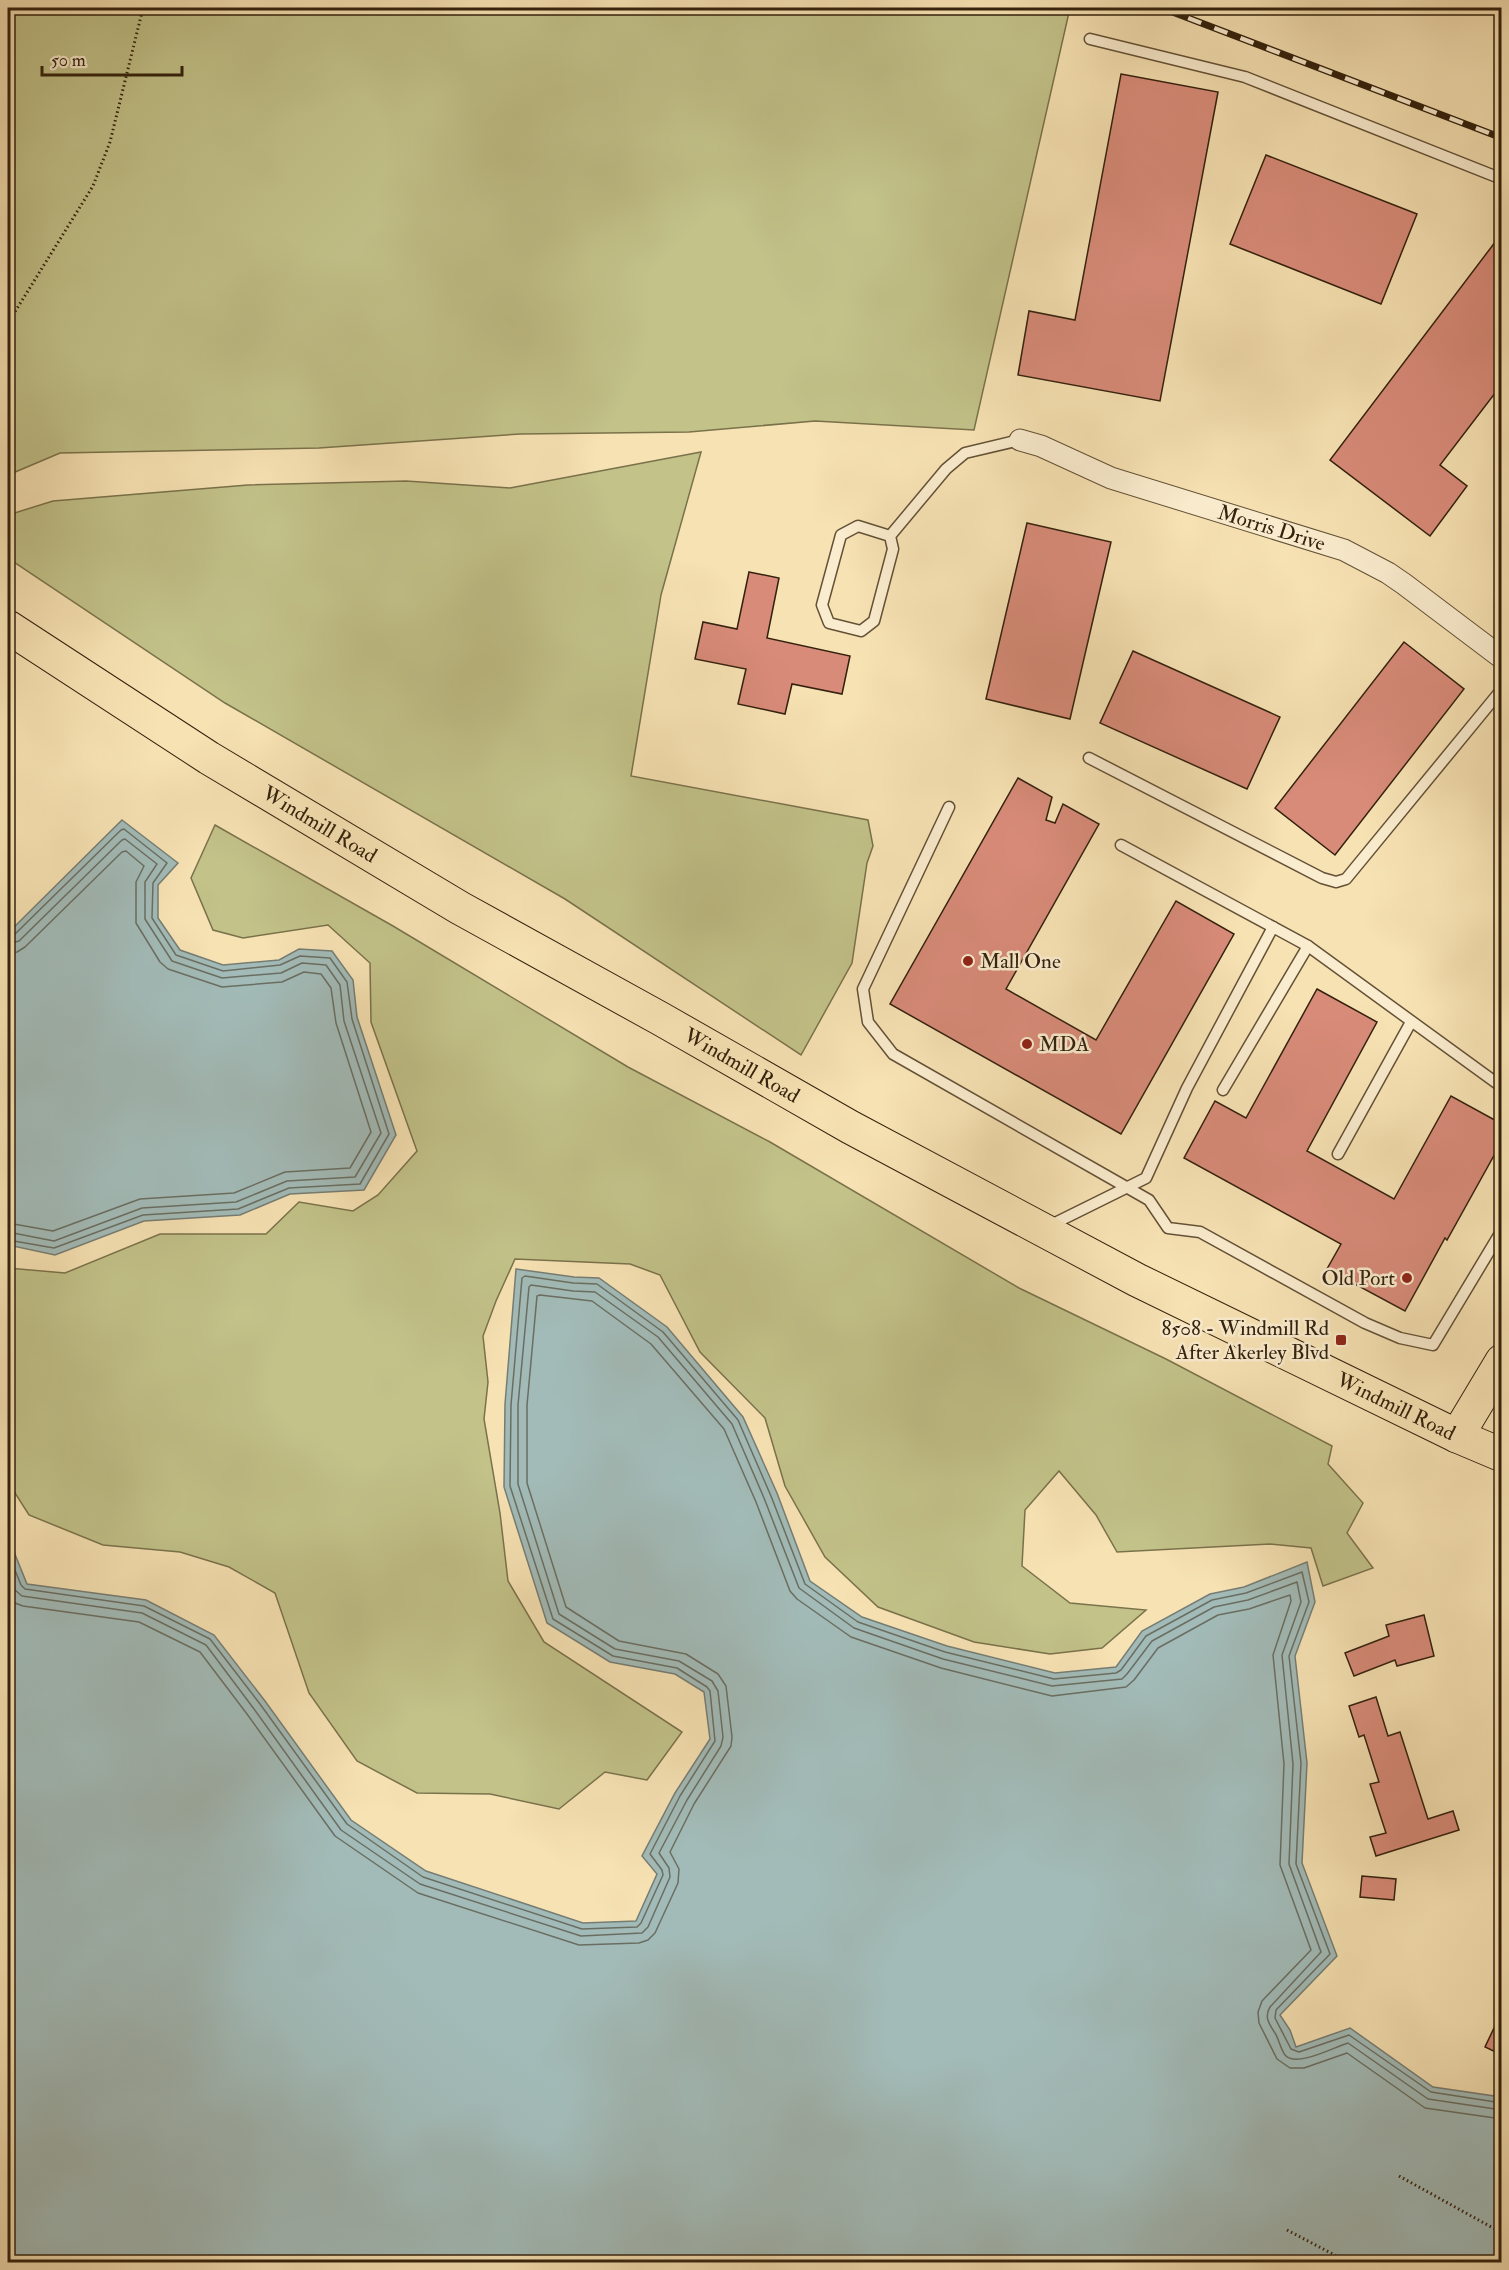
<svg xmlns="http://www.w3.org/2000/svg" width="1509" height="2270" viewBox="0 0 1509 2270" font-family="'IM FELL Double Pica',serif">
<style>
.green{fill:#c2c289;stroke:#7a724b;stroke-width:1.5}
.water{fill:#a2bbb8;stroke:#767d74;stroke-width:1.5}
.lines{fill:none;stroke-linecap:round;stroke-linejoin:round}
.shore{stroke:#6a6e62;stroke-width:1.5}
.building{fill:#d88b79;stroke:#33210d;stroke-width:1.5}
.lane-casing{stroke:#645136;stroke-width:13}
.street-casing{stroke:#645136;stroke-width:23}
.primary-casing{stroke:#33210d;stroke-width:35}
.path{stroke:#33210d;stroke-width:3;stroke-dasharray:1.5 3;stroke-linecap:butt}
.lane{stroke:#faecce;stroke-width:10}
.street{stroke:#faecce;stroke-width:21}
.primary{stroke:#f7e2b3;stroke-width:33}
.rail-casing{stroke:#33210d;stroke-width:7}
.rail{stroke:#faecce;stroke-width:4.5;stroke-dasharray:14;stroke-linecap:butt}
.poi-dot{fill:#8f2418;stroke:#faecce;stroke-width:2}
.labels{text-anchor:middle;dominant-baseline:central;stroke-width:5;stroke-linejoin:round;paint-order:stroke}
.street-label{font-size:21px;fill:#33210d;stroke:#faecce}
.poi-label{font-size:21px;fill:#33210d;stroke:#faecce;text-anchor:start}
</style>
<rect width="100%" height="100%" fill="#f7e2b3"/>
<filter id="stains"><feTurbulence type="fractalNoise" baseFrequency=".00333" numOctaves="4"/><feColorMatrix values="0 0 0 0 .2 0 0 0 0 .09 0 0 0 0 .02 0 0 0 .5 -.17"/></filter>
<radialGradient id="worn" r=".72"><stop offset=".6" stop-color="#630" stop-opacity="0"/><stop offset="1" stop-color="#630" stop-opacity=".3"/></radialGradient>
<g class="green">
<polygon points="8,8 1070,8 974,430 815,421 689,432 520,434 319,448 60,453 8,475"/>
<polygon points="701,452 661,595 631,776 868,820 873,846 867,863 852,963 801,1055 565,899 225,703 8,558 8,515 53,501 248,485 406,481 510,488"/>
<polygon points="215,825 393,926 628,1067 770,1142 1019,1288 1166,1359 1332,1446 1328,1464 1363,1503 1347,1533 1373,1568 1323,1586 1311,1548 1270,1544 1117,1552 1096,1515 1059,1471 1025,1510 1022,1566 1070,1603 1146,1610 1102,1648 1050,1654 974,1642 878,1607 825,1557 785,1486 765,1418 700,1352 660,1275 630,1264 515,1259 496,1301 483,1336 488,1382 484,1419 500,1513 508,1581 544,1642 682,1732 647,1780 605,1772 559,1809 490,1794 417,1793 357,1761 309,1693 275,1593 229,1567 180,1552 103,1545 29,1515 8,1482 8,1268 65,1273 160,1234 266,1234 299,1202 353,1211 378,1195 417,1151 371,1022 370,963 328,925 243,938 213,930 191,878"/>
</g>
<g class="water">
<polygon points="122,820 178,863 158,885 158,918 180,950 223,965 279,960 299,949 332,951 353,980 357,1017 396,1135 364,1190 290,1194 240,1215 144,1221 55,1255 8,1245 8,933"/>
<polygon points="516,1269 574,1277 599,1278 667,1327 743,1417 777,1493 810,1581 862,1617 947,1646 1055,1673 1116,1667 1142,1631 1210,1594 1244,1587 1307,1562 1315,1602 1295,1656 1307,1763 1302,1863 1337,1956 1280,2015 1290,2030 1296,2047 1350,2028 1433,2087 1501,2097 1501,2262 8,2262 8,1537 27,1584 146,1600 214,1635 265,1701 351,1820 426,1871 583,1923 636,1921 657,1874 642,1856 675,1793 710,1739 704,1692 675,1674 610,1662 547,1623 504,1487 505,1404"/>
</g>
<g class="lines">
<g class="shore">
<polyline points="8,937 14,935 121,830 124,829 167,863 153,883 152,918 176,955 223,971 280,965 300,956 330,958 347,982 352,1019 389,1134 360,1184 289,1188 238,1209 143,1215 54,1248 8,1240"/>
<polyline points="8,944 19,941 122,840 125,839 157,864 145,882 145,919 172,961 222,978 281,973 302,963 326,965 340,985 344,1021 381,1133 355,1177 287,1181 236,1202 142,1208 54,1241 8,1232"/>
<polyline points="8,953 17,952 25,947 122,852 126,851 144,866 136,882 136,923 160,962 168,969 222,987 282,982 304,972 321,974 331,988 336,1023 371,1132 350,1168 285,1172 234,1193 140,1199 53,1231 8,1223"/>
<polyline points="8,1553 21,1585 25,1589 144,1606 210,1639 260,1704 347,1824 423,1877 582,1929 637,1927 641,1923 663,1875 662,1870 650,1854 680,1796 715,1741 710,1691 707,1687 677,1668 613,1656 553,1619 510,1486 511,1405 522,1278 525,1276 573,1283 597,1284 663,1332 738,1420 771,1496 805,1584 858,1622 945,1652 1054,1679 1116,1673 1121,1670 1146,1636 1212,1600 1246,1593 1302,1572 1309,1602 1289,1656 1301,1763 1296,1864 1330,1954 1276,2010 1275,2018 1291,2049 1299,2052 1349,2035 1431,2092 1502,2103"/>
<path d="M8,1573L15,1590L22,1596L142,1613L206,1645L254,1709L341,1830L420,1884L581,1936L642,1933L648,1927L670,1877L669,1868L659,1853L687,1800L721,1746L723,1737L718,1691L712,1681L679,1661L615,1649L559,1614L518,1484V1405L529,1287L531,1285L573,1291L595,1292L658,1337L732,1424L764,1498L799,1588L854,1628L943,1659L1052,1686L1122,1679L1127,1674L1152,1641L1214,1607L1248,1600L1297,1582L1301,1602L1282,1655L1293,1764L1289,1864L1321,1952L1270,2007C1264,2017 1269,2024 1275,2033C1279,2039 1280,2048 1285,2055C1296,2068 1334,2047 1348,2043L1428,2099L1502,2110"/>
<polyline points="8,1596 15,1603 23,1606 139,1622 200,1652 247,1714 335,1836 418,1893 579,1945 639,1943 648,1940 655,1933 678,1883 679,1869 670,1852 694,1804 731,1746 732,1737 726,1686 718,1674 686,1654 619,1641 566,1607 527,1483 527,1405 537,1296 540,1295 592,1301 651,1344 724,1429 756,1502 790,1591 797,1599 851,1637 941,1668 1052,1696 1126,1687 1134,1680 1158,1648 1218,1615 1249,1609 1290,1595 1291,1601 1273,1655 1284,1764 1280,1865 1311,1950 1262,2001 1258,2012 1259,2023 1277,2059 1290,2068 1304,2068 1347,2053 1425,2108 1502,2119"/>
</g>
</g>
<g class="building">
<polygon points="1121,74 1218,92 1160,401 1018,375 1029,311 1075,320"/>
<polygon points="1266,155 1417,214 1381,304 1230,244"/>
<polygon points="1502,233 1502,384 1440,465 1467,486 1430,536 1330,460"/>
<polygon points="1027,523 1111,542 1070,719 986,699"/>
<polygon points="749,572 779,578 767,638 850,656 842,694 792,684 785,714 738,704 746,669 695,659 703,622 737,629"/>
<polygon points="1404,642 1464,689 1335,855 1275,808"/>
<polygon points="1133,651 1280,717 1247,789 1100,723"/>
<polygon points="1018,778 1052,797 1046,820 1055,823 1063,804 1099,824 1006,989 1096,1040 1176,901 1234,934 1121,1134 890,1004"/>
<polygon points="1317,989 1377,1022 1307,1151 1394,1199 1451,1096 1502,1124 1502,1141 1447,1240 1445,1238 1405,1311 1327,1269 1341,1244 1184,1158 1215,1101 1246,1118"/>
<polygon points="1424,1615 1434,1656 1397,1666 1395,1660 1354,1676 1345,1653 1389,1636 1386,1625"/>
<polygon points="1376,1697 1388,1736 1400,1732 1428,1819 1453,1811 1459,1830 1376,1856 1370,1837 1386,1833 1370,1784 1379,1782 1364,1735 1359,1737 1349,1706"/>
<polygon points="1362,1876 1396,1879 1394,1900 1360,1897"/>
<polygon points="1502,2011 1502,2055 1485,2047"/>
</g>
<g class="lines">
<g class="lane-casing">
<g id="lane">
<polyline points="1090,39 1245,77 1502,179"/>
<polyline points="890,536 858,526 841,535 822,605 829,623 861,631 874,621 893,549 890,536 946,469 965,453 1020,440"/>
<polyline points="1089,758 1322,878 1336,882 1346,879 1502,689"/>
<polyline points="949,807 863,989 868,1022 893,1054 1149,1200 1168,1228 1200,1232 1365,1323 1400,1338 1433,1345 1502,1230"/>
<polyline points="1121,845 1308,946 1502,1087"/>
<polyline points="1223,1090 1308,946"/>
<polyline points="1338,1154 1411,1022"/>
<polyline points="1049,1226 1146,1178 1187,1088 1273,927"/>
</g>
</g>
<g class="street-casing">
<g id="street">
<path id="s1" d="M1020,440L1041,446L1111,478L1344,550L1388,573L1404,584L1502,658"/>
</g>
</g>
<g class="primary-casing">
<g id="primary">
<path id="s2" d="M8,627L209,758L460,908L661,1019L850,1127L1137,1280L1457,1436L1502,1455"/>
<polyline points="1457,1436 1502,1361"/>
</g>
</g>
<g class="path">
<polyline points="8,323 93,186 110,142 143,8"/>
<polyline points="1399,2176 1502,2233"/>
<polyline points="1287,2230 1348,2262"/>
</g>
<use href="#lane" class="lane"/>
<use href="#street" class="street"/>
<use href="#primary" class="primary"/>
<g class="rail-casing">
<polyline id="rail" points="1162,8 1502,138"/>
</g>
<use href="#rail" class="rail"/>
</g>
<g class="poi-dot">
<circle cx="968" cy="961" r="6"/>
<circle cx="1027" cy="1044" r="6"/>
<circle cx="1407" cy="1278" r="6"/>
<rect x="1335" y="1334" width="12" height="12" rx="3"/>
</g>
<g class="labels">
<g class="street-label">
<text stroke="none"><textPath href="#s1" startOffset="267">Morris Drive</textPath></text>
<text stroke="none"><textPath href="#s2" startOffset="369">Windmill Road</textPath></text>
<text stroke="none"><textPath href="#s2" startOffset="855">Windmill Road</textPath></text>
<text stroke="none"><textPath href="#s2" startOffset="1593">Windmill Road</textPath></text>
</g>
<g class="poi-label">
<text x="980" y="961">Mall One</text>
<text x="1039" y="1044">MDA</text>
<text x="1395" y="1278" text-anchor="end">Old Port</text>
<text x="1329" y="1328" text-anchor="end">8508 - Windmill Rd<tspan x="1329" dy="24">After Akerley Blvd</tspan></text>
</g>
</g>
<rect width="1509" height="2270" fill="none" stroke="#f7e2b3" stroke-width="30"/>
<rect x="9" y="9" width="1491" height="2252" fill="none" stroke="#33210d" stroke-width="3"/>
<rect x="15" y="15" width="1479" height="2240" fill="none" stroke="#33210d" stroke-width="1.5"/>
<path d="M42 66v9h140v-9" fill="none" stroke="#33210d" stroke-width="3"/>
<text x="51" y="66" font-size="18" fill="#33210d" stroke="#faecce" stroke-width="4.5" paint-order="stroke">50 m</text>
<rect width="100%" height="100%" filter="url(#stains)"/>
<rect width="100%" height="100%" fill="url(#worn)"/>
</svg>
